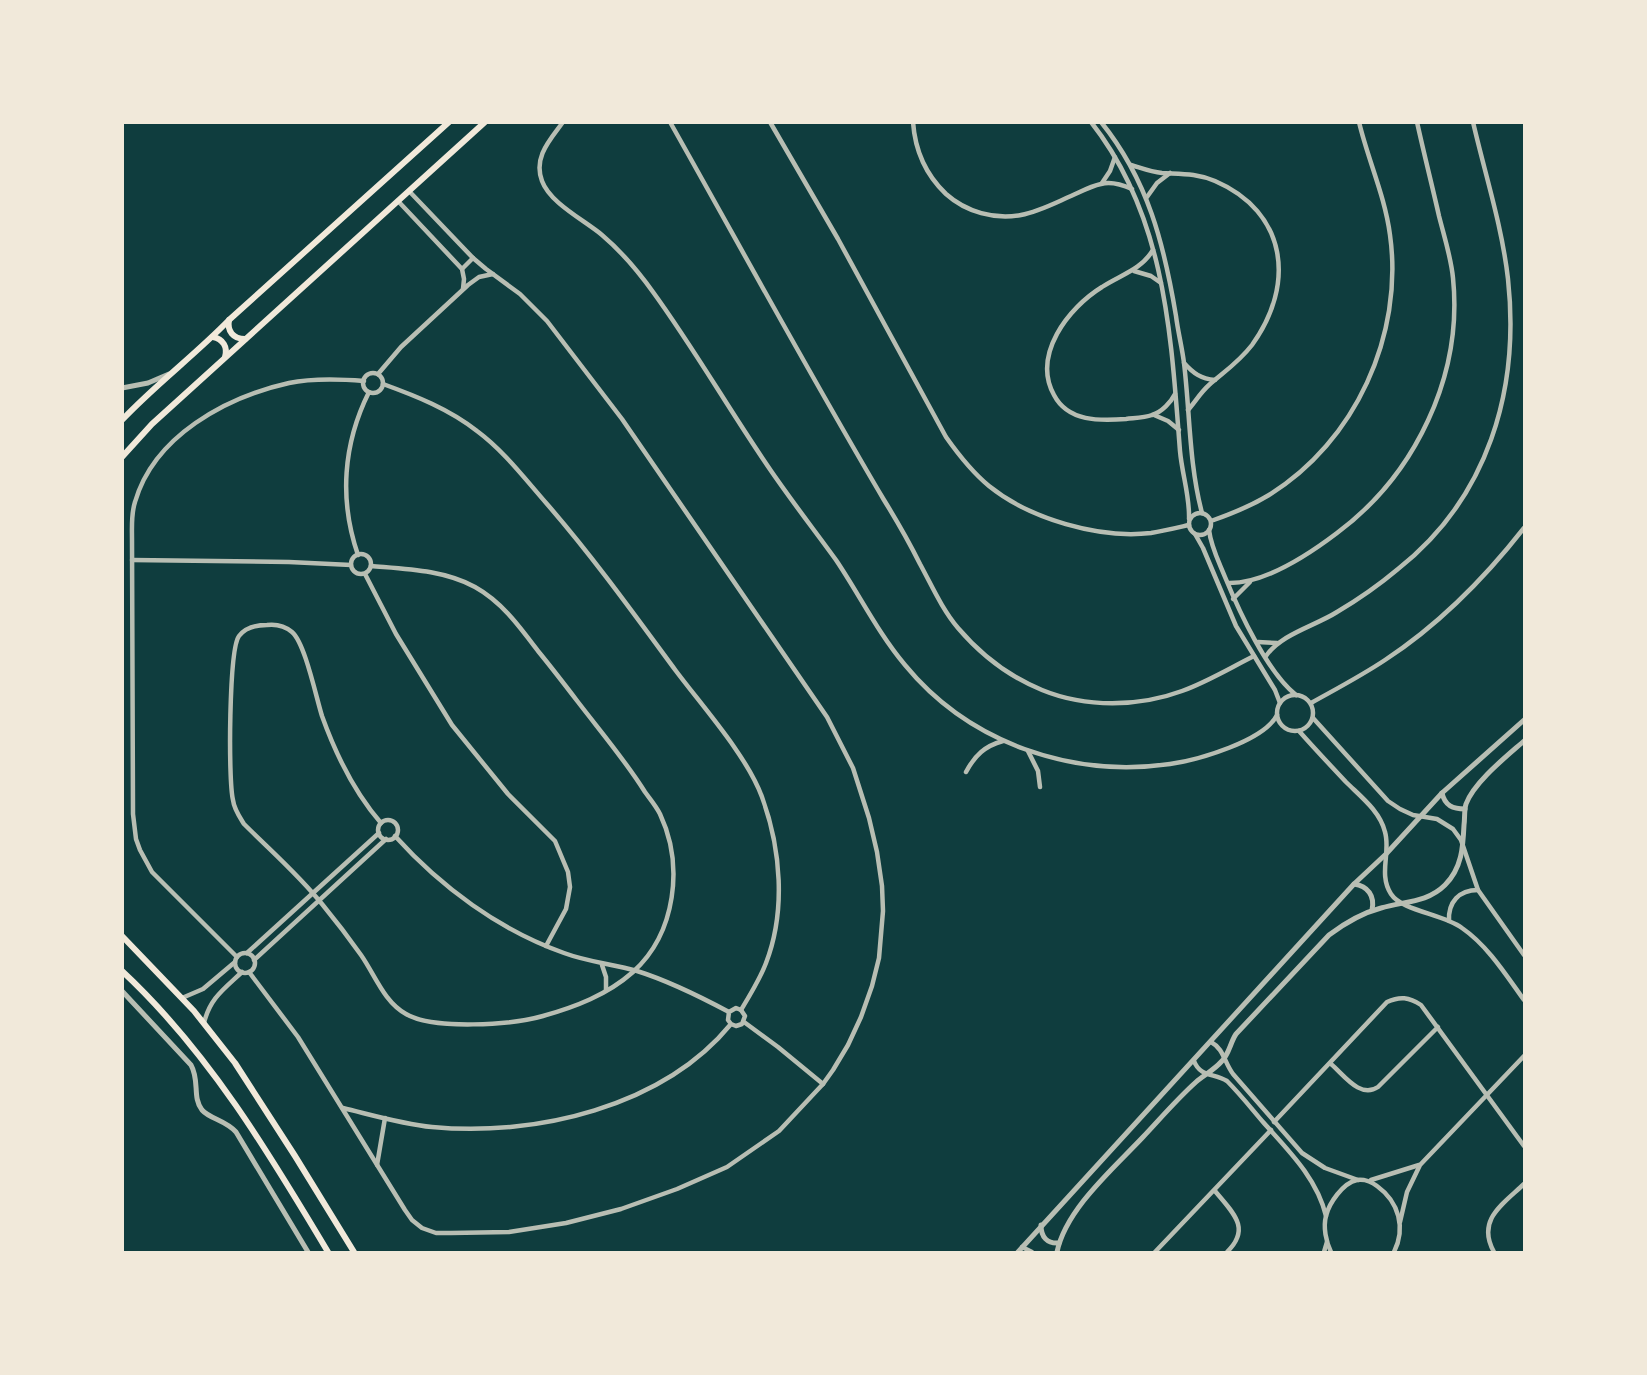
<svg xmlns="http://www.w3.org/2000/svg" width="1647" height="1375" viewBox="0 0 1647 1375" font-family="'Asap Condensed',sans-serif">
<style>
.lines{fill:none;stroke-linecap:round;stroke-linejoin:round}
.minor{stroke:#b8beb3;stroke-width:4.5}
.tertiary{stroke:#b8beb3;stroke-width:5}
.secondary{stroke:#f1e9da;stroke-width:6}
</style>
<rect width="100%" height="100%" fill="#0f3d3e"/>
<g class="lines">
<g class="minor">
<path d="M563,122C550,140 533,157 542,181C550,203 584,220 602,235C622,252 638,271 653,292C693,347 727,406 765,462C787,495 812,527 836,560C859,594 878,633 905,665C969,743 1071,778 1170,764C1198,760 1264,741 1277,715"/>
<path d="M670,122C741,248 810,375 884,500C897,521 909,542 920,564C932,586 942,609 958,628C981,655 1010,677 1042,690C1086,708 1139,707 1182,691C1207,682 1230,668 1254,656"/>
<path d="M770,122L838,239L946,437C958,454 972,472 989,486C1030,519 1099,539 1151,533C1164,531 1176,528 1189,525"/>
<path d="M913,122C915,150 926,175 946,194C966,212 995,220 1021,215C1038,212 1055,203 1071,196C1080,192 1091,186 1101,184C1111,181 1123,185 1132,189"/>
<path d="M1091,122C1166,217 1171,336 1180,451C1182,474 1190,497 1189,519"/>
<path d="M1101,122C1148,180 1164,244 1176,316C1178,332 1182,347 1184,363C1190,413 1189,464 1202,513"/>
<path d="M1131,165C1141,168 1151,172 1162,173C1181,174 1197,173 1215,181C1287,212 1296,284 1252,345C1239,362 1224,372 1209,385C1201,392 1195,402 1188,410"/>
<polyline points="1102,183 1110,171 1115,157"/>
<polyline points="1147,197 1157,183 1170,173"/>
<polyline points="398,201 462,269 464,279 463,289"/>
<path d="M1153,250C1141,270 1120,275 1102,287C1068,308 1032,355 1054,395C1068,422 1100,421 1126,419C1134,418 1144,418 1152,415C1162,412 1171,402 1175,394"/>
<polyline points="462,269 473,258"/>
<polyline points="1134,271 1151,276 1161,283"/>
<path d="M1184,363C1193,373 1201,379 1215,380"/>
<circle cx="373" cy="383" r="10"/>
<polyline points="378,374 401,347 468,285 479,277 493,274"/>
<path d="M383,384C416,396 449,409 477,431C504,451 525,479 547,504C593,557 634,614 676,671C703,707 747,756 762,797C781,849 786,911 766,963C760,979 750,995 741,1010"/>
<polyline points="1154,415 1168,421 1179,430"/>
<circle cx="1200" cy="524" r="11"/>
<path d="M1211,521C1231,514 1251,506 1269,495C1355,442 1404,335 1390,235C1385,196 1368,160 1359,122"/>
<path d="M1209,530C1211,547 1219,562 1225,577C1239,611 1267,672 1296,695"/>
<polyline points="1195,534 1203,548 1236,626 1275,690 1280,703"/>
<circle cx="361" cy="564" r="10"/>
<path d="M358,555C339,500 343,444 369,392"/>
<polyline points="132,560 289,562 351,565"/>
<path d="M371,566C406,569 444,570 475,587C502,602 520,627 538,651C552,668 565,685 578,702C601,732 625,760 645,792C650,799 656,806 660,814C684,865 676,933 633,972C607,995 575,1007 543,1016C512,1025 433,1030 406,1014C384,1002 375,975 361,955C349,938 336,921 322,904C299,875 270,850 244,824C239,816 234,809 233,800C228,780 229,649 239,636C246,627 256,625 267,625C276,624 285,626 292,632C305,643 316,697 322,716C336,755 354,792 381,823"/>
<polyline points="365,574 396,634 452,725 508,794 555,841 568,872 570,887 566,909 546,946"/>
<path d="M1228,583C1265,584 1308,555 1337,533C1415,475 1463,376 1453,278C1451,257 1444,236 1439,216C1432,185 1424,154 1417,122"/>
<polyline points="1233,599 1250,582"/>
<polyline points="1258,642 1277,643"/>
<path d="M1266,656C1281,634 1315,626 1337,612C1359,599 1379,585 1398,569C1488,498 1520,390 1508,279C1502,226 1485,174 1473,122"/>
<circle cx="1295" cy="713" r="18"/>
<path d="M1311,703C1336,689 1361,676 1385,660C1440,624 1484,579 1524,528"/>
<polyline points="1313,718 1388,801 1400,809 1413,815 1437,819 1453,829 1461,840 1478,890 1524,955"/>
<path d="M1299,731C1314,748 1330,765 1346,782C1360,796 1380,811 1385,832C1391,852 1378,874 1391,894C1402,911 1443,914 1462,928C1488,946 1506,975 1524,1000"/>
<polyline points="1028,751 1038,771 1040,787"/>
<path d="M966,772C975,755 985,746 1003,741"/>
<circle cx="388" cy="830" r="10"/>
<path d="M395,836C441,887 499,930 564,953C588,962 613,964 637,971C669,981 699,996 729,1012"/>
<path d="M1449,921C1448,902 1459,890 1478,890"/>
<polyline points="247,953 379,833"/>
<circle cx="245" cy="963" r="10"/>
<path d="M237,957L152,872L140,850L136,839L133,814L132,539C132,527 131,514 135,502C154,436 226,397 289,383C313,378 339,379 364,381"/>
<polyline points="254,960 386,839"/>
<polyline points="602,965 606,977 606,990"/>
<polyline points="249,972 298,1037 405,1210 412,1220 422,1228 436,1233 451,1233 509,1232 566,1223 621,1209 677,1189 727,1167 779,1131 823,1084 833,1070 848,1045 861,1017 872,986 879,958 883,911 882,886 877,852 869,818 853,768 827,717 622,419 547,321 520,294 486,269 473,258 409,191"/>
<polyline points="182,998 203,989 235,962"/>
<polyline points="744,1022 778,1047 823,1084"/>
<path d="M204,1023C210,998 224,989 242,972"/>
<path d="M1211,1042C1224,1049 1224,1062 1233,1074L1302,1153L1325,1168L1358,1180"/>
<path d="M1194,1061C1200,1077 1214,1073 1227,1081C1240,1094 1251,1108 1263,1122C1288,1150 1317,1178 1326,1216"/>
<path d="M1331,1064C1344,1075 1360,1099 1378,1087L1438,1027"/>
<path d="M343,1108C372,1115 402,1124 432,1127C535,1137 663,1107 731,1024L736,1026L742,1024L745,1016L741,1010L736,1008L729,1012L728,1020L731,1024"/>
<path d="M1274,1122L1387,1002C1400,996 1409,997 1421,1005L1524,1146"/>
<polyline points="377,1165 385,1118"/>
<polyline points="1371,1180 1419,1165"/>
<path d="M1215,1191C1232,1212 1252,1228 1227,1252"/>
<polyline points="1400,1222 1407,1192 1420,1165 1524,1056"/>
<polyline points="1022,1247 1032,1252"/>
<polyline points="1155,1252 1271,1130"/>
<polyline points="1324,1252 1327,1242"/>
<path d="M1331,1252C1326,1242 1323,1227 1326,1216C1329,1203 1343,1183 1357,1180C1364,1179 1372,1182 1377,1186C1399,1202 1406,1228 1394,1252"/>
<path d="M1494,1252C1476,1220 1503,1204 1524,1184"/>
</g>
<g class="tertiary">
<polyline points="122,388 148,383 169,374"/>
<path d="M1442,793C1445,806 1453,809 1465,809"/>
<path d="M1354,884C1368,886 1375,896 1372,910"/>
<path d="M122,991L191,1065C200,1081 192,1097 202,1110C210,1119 225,1120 236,1132L308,1252"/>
<path d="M1041,1225C1041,1237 1047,1244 1059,1243"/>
<polyline points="1018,1252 1354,884 1386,854 1442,793 1524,720"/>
<path d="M1057,1252C1066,1209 1113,1169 1143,1137C1160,1119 1177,1099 1196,1082C1204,1075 1214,1070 1221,1062C1229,1055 1230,1043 1236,1034L1329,935C1345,923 1362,913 1381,908C1404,901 1427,903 1445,885C1462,868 1463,847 1464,825C1465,818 1464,810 1466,804C1474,782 1507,756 1524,741"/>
</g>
<g class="secondary">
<path d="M229,320C227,331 233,339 245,339"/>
<path d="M213,337C223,339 228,347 225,357"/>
<path d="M122,420C156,384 195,355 229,320L449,122"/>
<polyline points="122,457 152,424 485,122"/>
<polyline points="122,936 194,1011 235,1063 295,1156 354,1252"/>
<path d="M122,971C208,1051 269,1153 328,1252"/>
</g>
</g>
<rect width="1647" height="1375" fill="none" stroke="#f1e9da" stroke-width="248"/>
</svg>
